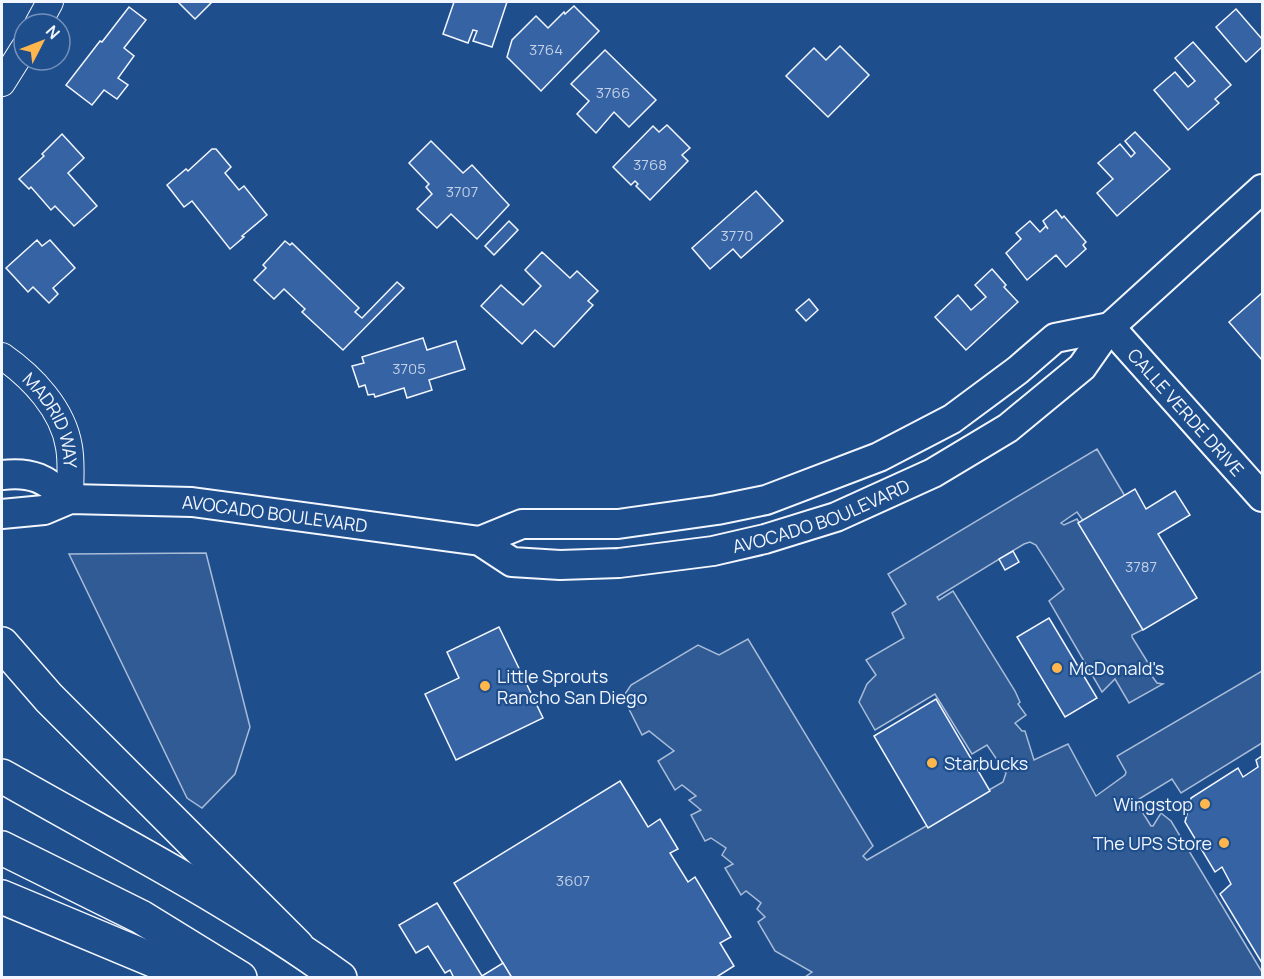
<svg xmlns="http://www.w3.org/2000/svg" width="1264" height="979" viewBox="0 0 1264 979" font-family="Manrope,sans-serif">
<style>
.built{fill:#305b95;stroke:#a8bbd7;stroke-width:1.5}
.building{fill:#3563a3;stroke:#f2f6ff;stroke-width:1.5}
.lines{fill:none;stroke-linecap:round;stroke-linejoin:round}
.tertiary-casing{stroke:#f2f6ff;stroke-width:28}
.secondary-casing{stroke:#f2f6ff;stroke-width:32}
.motorway-casing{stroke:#f2f6ff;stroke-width:36}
.tertiary{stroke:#1f4e8c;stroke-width:26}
.secondary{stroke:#1f4e8c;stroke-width:28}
.motorway{stroke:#1f4e8c;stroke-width:33}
.poi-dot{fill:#ffb74d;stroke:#1f4e8c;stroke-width:2}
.labels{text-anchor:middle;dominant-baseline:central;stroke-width:4.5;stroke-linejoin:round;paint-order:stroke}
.number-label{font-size:15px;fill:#c3d1e8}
.street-label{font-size:18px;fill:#f2f6ff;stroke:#1f4e8c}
.poi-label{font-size:18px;fill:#f2f6ff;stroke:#1f4e8c;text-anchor:start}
</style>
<rect width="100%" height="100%" fill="#1f4e8c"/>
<g class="built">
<polygon points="1097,449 1129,503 1087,526 1077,512 1061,523 1064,525 1077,519 1144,629 1132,635 1132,637 1150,666 1149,672 1157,683 1163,684 1129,703 1115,679 1102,692 1049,601 1064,589 1036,545 1030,542 1024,544 937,597 939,600 953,591 1015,691 1020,702 1018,704 1026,715 1015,723 1022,731 1025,731 1034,760 1068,744 1096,796 1125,775 1126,772 1117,756 1262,671 1262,743 1181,793 1172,779 1139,799 1138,805 1151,826 1153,826 1161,813 1171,821 1262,972 1262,977 805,977 812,972 775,951 758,922 765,917 757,909 761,903 746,891 741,895 725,868 733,864 722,855 726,848 711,838 705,841 691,815 701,810 689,800 696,796 682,785 675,790 658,761 674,751 649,731 642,735 628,707 636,706 639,703 625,694 631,685 698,645 719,655 748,639 873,846 863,856 867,860 1003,782 1006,773 987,745 972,754 935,694 875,730 859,702 867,684 876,675 866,660 904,638 892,613 906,604 888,574"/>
<polygon points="206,553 250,727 235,774 202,808 187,798 69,554"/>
</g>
<g class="building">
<polygon points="178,2 212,2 195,19"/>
<polygon points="454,2 507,2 492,47 473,41 477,31 473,30 468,43 443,34"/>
<polygon points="574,6 599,31 541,91 507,57 512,40 536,16 548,28 564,12 565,14"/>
<polygon points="129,7 146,20 124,48 134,56 118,78 128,85 117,99 104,90 92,105 66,85 100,41 102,42"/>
<polygon points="1236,9 1262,39 1262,47 1246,62 1216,27"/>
<polygon points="1193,42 1231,85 1215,99 1219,103 1188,130 1154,90 1175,72 1188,87 1195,81 1175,58"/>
<polygon points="840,46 869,75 828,117 786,76 814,48 826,60"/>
<polygon points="605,50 656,100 629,127 614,112 596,133 577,114 589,101 571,84"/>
<polygon points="667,125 690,148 682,155 688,161 650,200 636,186 638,184 635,181 631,185 613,167 653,126 659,132"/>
<polygon points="1135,132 1170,169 1117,216 1097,193 1113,179 1098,163 1120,144 1131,157 1135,153 1125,141"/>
<polygon points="62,134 84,158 68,173 97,206 74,226 55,206 51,210 31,187 29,189 19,179 44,156 42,154"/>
<polygon points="431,141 463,173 472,165 509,205 477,239 451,214 437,228 417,209 432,194 426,187 429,184 409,163"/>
<polygon points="212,149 216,149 231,167 225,173 239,190 244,186 267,215 242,236 244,237 230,249 192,201 184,207 167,185 186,169 188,171"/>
<polygon points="756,191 783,221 741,258 733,249 710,269 692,248"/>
<polygon points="1056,210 1062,218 1064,216 1086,242 1083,245 1086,249 1066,267 1056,255 1027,280 1006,253 1021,239 1016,233 1030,221 1040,232 1046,226 1048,229 1043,221"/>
<polygon points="509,221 518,230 494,255 485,246"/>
<polygon points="37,240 42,246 50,240 75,268 53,288 58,294 49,303 33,287 28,292 6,268"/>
<polygon points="285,241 290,245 292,243 359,308 355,312 362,318 397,282 404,288 343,350 302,312 305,309 284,289 274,299 254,280 266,268 263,265"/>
<polygon points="542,252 570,278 577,271 598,291 588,301 593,305 554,347 535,330 522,344 481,306 501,285 523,305 541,286 525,270"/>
<polygon points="992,269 1006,285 1004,287 1018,302 966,350 935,317 958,295 971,310 986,297 975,285"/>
<polygon points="1262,293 1262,360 1229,322"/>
<polygon points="809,299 818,310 806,321 796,310"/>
<polygon points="423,338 427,350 456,341 465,369 429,380 432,390 407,398 404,388 375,397 374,394 368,395 365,385 359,387 352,366 364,363 362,357"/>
<polygon points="1135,489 1146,509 1175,491 1190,515 1158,534 1197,598 1143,630 1078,523"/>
<polygon points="1013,551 1019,562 1005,570 999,559"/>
<polygon points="1049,618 1097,698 1065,717 1017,637"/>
<polygon points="499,627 543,718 456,760 425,694 459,678 447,652"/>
<polygon points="936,699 990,791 928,828 874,736"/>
<polygon points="1262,756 1262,963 1220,894 1231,884 1222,867 1215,872 1185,822 1191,798 1238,768 1243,777 1258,767 1256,760"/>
<polygon points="620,781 648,827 660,819 678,849 670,853 688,882 695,877 731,937 720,943 734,966 715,978 512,978 454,883"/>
<polygon points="437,903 482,976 503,963 512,978 454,978 450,970 445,973 428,946 416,953 399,925"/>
</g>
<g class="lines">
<g class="tertiary-casing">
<g id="tertiary">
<polyline points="38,24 50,2"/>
<polyline points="2,83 24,48"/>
<path id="s1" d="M2,356C32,377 63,409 69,447C72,464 70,482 70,499"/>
</g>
</g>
<g class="secondary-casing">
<g id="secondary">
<path id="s2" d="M1110,327L1262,497"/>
<path d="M2,475C34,471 45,480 70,499"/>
<path id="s3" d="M2,514L44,510L70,499L192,502L480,541L512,562L560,565L619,563L713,551L765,539L836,517L933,473L1008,428L1082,367L1110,327L1262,189"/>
<polyline points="480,541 522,524 618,524 717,510 766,500 879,457 952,419 1018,370 1055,338 1110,327"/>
</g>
</g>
<g class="motorway-casing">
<g id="motorway">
<polyline points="2,644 49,698 297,946"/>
<path d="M2,776C115,841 234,901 340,978"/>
<polyline points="2,848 141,917 240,978"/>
<polyline points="2,897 196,978"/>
</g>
</g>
<use href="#tertiary" class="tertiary"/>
<use href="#secondary" class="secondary"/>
<use href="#motorway" class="motorway"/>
</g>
<g class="poi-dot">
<circle cx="1057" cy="668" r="6"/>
<circle cx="485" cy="686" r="6"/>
<circle cx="932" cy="763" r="6"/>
<circle cx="1205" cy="804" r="6"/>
<circle cx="1224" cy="843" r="6"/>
</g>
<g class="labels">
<g class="number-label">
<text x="546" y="49">3764</text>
<text x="613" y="92">3766</text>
<text x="650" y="164">3768</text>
<text x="462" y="191">3707</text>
<text x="737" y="235">3770</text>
<text x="409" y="368">3705</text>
<text x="1141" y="566">3787</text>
<text x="573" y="880">3607</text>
</g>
<g class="street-label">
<text stroke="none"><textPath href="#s2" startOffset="114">CALLE VERDE DRIVE</textPath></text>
<text stroke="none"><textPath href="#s1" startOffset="84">MADRID WAY</textPath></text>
<text stroke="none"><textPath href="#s3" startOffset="276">AVOCADO BOULEVARD</textPath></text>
<text stroke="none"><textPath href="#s3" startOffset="837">AVOCADO BOULEVARD</textPath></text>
</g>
<g class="poi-label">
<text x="1069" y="668">McDonald's</text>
<text x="497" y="676">Little Sprouts<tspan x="497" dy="21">Rancho San Diego</tspan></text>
<text x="944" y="763">Starbucks</text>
<text x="1193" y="804" text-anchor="end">Wingstop</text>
<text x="1212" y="843" text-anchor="end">The UPS Store</text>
</g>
</g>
<rect width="1264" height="979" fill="none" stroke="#f2f6ff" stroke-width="6"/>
<g transform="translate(42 42) rotate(48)"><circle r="28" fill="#1f4e8c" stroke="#7391ba" stroke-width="1.5"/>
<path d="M0-4.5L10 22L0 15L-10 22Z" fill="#ffb74d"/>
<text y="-9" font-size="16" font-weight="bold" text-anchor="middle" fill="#f2f6ff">N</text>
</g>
</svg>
